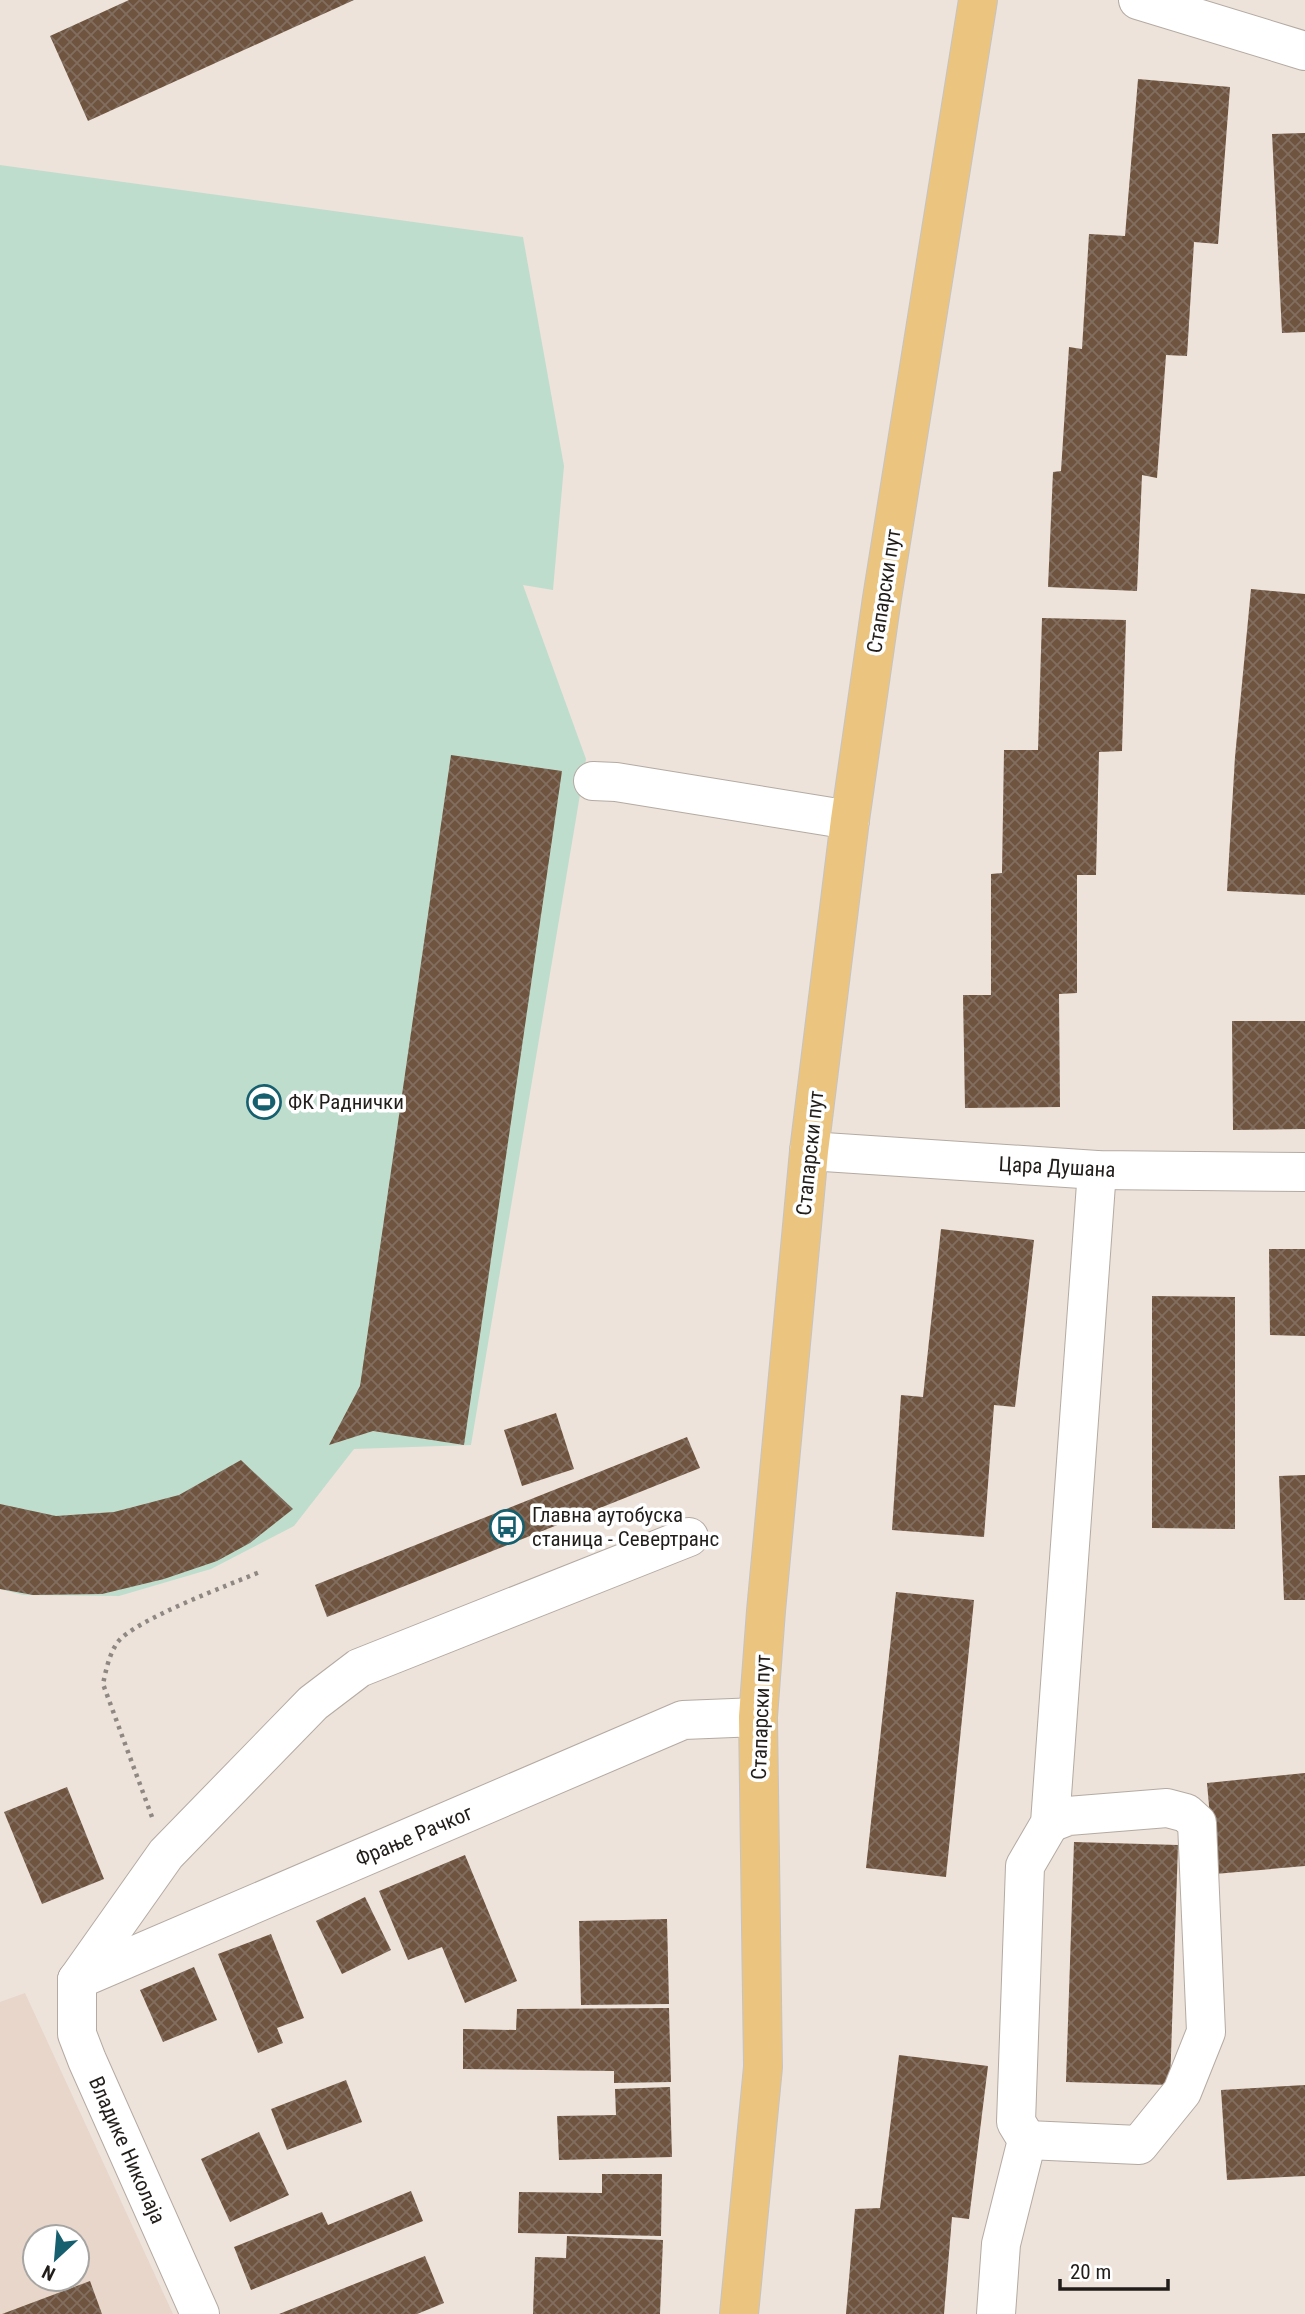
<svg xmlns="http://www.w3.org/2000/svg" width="1305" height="2314" viewBox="0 0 1305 2314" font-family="'Roboto Condensed',sans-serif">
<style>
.built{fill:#e7d6c9;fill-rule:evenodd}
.pitch{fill:#bfddcd}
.building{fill:url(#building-cross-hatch)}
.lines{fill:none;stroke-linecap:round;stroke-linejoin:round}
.minor-casing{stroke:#b4aaa2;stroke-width:40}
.major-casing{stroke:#c5c4c3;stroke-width:40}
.path{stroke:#8f8882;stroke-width:4.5;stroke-dasharray:3.5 5;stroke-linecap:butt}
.minor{stroke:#fff;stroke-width:38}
.major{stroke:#ebc47f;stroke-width:38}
.labels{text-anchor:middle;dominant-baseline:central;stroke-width:7;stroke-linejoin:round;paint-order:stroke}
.street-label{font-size:21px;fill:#211d1a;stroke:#fff}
.poi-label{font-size:21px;fill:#211d1a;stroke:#fff;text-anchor:start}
</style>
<defs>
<pattern id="building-cross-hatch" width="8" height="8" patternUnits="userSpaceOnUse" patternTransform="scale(1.75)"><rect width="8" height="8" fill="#6f5440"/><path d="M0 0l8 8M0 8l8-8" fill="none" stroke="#826e5e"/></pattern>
</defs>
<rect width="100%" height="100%" fill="#ede3db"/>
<path class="built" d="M25,1993L173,2314H0V2002ZM35,2237H77V2279H35Z"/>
<polygon class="pitch" points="0,165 523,237 564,466 553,590 523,585 586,759 471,1445 354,1449 294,1526 211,1569 119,1596 23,1595 0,1589"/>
<g class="building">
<polygon points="129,0 354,0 88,121 50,36"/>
<polygon points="1138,79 1230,87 1218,244 1194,242 1187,356 1166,355 1157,478 1142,475 1137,591 1048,587 1053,472 1061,471 1069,347 1082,349 1089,234 1125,236"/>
<polygon points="1305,133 1305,332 1282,333 1272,134"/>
<polygon points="1251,589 1305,594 1305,895 1227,891 1235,757"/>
<polygon points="1042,618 1126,620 1122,751 1099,752 1096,875 1077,875 1077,993 1059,994 1060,1107 965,1108 963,995 991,995 991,874 1002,873 1004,750 1038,750"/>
<polygon points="451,755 562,771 464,1445 373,1431 329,1445 360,1386"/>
<polygon points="1232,1021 1305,1021 1305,1129 1233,1130"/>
<polygon points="941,1229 1034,1240 1015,1407 994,1405 984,1537 892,1530 901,1395 923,1397"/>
<polygon points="1269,1249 1305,1249 1305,1336 1270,1335"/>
<polygon points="1152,1296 1235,1297 1235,1529 1152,1528"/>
<polygon points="556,1413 574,1469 522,1486 504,1430"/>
<polygon points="687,1437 700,1468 327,1617 315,1585"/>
<polygon points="241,1460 293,1509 250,1543 217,1561 164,1579 102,1594 33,1595 0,1589 0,1504 56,1516 114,1512 179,1495"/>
<polygon points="1305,1475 1305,1600 1284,1600 1279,1476"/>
<polygon points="896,1592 974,1600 946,1877 866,1868"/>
<polygon points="1305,1773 1305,1866 1215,1874 1207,1783"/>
<polygon points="67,1787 104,1879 42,1904 4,1812"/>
<polygon points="1074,1842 1178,1845 1170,2085 1066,2082"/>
<polygon points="465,1855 517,1981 465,2003 442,1947 408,1960 379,1891"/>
<polygon points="365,1897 391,1950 342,1974 316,1921"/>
<polygon points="667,1919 669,2004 581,2005 579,1921"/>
<polygon points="271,1934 304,2018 277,2028 283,2043 258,2053 218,1954"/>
<polygon points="194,1967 217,2020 163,2042 140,1990"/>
<polygon points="669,2008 671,2082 614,2083 614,2071 463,2069 463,2029 516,2030 517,2009"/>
<polygon points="899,2055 988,2066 969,2219 952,2217 944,2314 846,2314 855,2209 880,2208"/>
<polygon points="346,2080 362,2122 287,2150 271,2109"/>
<polygon points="1305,2085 1305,2176 1227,2180 1221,2090"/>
<polygon points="670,2087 672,2157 559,2160 557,2116 616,2115 615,2089"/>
<polygon points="259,2132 289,2195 230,2222 201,2159"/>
<polygon points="602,2174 662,2174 661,2236 518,2233 519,2192 602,2193"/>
<polygon points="411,2191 423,2221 251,2290 234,2247 322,2212 328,2225"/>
<polygon points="567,2236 663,2240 660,2314 533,2314 535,2257 566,2258"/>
<polygon points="425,2256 444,2303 417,2314 279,2314"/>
<polygon points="90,2281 102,2314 2,2314"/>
</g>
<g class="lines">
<g class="minor-casing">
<g id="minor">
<polyline points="1138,0 1305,51"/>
<polyline points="593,781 616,782 850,820"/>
<polyline points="809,1151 1097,1170 1305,1172"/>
<polyline points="77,1980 166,1854 313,1703 359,1668 689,1537"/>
<polyline points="77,1980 683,1720 758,1717"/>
<polyline points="77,1980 77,2034 87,2060 200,2314"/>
<polyline points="1027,2140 1139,2145 1182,2092 1206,2032 1197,1823 1186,1813 1167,1808 1068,1816 1050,1823"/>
<polyline points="996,2314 1001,2244 1027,2140 1016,2122 1025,1866 1050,1823 1097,1170"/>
</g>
</g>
<g class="major-casing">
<polyline id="major" points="739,2314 763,2067 758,1717 766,1611 809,1151 850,820 882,598 978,0"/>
</g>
<path class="path" d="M152,1817L103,1684C106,1670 109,1655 117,1643C133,1620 232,1584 262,1571"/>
<use href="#minor" class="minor"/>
<use href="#major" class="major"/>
</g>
<defs>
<g id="stadium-ring" transform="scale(1.75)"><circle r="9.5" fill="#fff" stroke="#165f6e" stroke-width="1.5"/><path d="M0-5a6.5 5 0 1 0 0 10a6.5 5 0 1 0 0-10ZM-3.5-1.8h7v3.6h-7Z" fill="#165f6e"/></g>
<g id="bus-ring" transform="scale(1.75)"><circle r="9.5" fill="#fff" stroke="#165f6e" stroke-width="1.5"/><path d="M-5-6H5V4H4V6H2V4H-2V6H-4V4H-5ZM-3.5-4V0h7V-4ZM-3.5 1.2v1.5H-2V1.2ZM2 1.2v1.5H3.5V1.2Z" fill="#165f6e"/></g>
</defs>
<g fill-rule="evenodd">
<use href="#stadium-ring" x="264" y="1102"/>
<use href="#bus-ring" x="507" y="1527"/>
</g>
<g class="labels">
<g class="street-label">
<text transform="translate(884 591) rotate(-81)">Стапарски пут</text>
<text transform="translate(810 1153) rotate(-84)">Стапарски пут</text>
<text transform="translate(1057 1167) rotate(3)">Цара Душана</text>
<text transform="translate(761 1717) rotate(-88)">Стапарски пут</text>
<text transform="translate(414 1836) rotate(-23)">Фрање Рачког</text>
<text transform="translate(127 2150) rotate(66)">Владике Николаја</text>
</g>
<g class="poi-label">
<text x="288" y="1102">ФК Раднички</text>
<text x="532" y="1515">Главна аутобуска<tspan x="532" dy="24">станица - Севертранс</tspan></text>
</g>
</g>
<g transform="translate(56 2258) rotate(206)"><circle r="33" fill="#ffffff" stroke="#a6a5a3" stroke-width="2"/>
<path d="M0-5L12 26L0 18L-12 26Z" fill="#165f6e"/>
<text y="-10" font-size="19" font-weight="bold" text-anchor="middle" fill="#211d1a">N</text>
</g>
<path d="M1060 2279v10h108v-10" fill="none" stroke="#211d1a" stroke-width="3.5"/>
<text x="1070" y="2279" font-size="21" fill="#211d1a" stroke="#ffffff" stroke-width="5" paint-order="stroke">20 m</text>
</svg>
